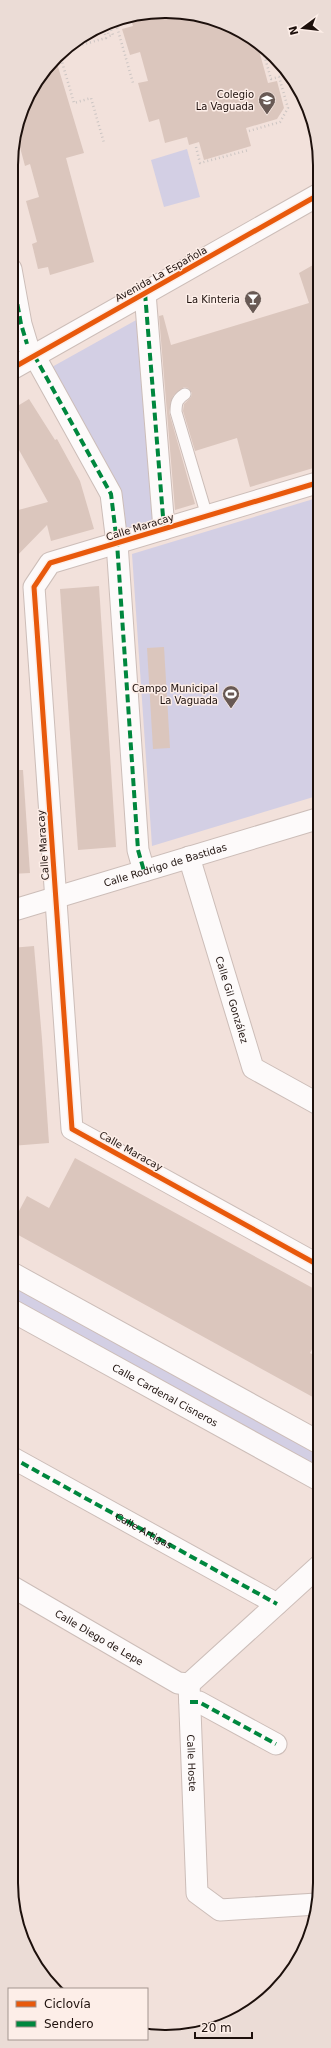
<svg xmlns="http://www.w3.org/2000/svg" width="331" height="2048" viewBox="0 0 331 2048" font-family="'DejaVu Sans',sans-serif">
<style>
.green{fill:#d3cfe4}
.building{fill:#dbc6bd}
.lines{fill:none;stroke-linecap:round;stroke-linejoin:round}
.lane-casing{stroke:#ccbdb8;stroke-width:13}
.street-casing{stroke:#ccbdb8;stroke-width:23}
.secondary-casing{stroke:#ccbdb8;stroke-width:24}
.path{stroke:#ccc5c3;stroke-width:2.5;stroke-dasharray:1 3;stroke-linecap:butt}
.lane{stroke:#fdfafa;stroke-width:11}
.street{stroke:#fdfafa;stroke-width:21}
.secondary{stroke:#fdfafa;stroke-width:22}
.quiet{stroke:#00873e;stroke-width:4;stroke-dasharray:8 4;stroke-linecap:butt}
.cycleway-casing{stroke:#fdeee8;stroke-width:8}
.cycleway{stroke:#e8590c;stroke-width:5}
.labels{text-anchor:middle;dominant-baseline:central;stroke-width:3;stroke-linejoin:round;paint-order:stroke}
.poi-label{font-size:10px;fill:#1d100c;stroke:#fdeee8;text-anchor:end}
.street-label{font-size:10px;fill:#1d100c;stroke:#fdeee8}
.rim{fill:none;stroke:#1d100c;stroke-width:2}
</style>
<rect width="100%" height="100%" fill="#f2e1db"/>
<g class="green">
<polygon points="187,149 200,197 164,207 151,160"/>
<polygon points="147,314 163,518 114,532 111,494 43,372"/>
<polygon points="320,497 320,795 152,846 132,554"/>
<polygon points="11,1277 320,1443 320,1479 11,1310"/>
</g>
<g class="building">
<polygon points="176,11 234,27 257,43 268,83 277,81 284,108 277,119 246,128 251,146 204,160 199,142 189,145 187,137 165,143 159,119 149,122 138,83 148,81 140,52 130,55 122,29 133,26 130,17"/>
<polygon points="56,60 84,153 66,158 94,262 50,275 48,267 38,269 32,244 37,242 26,201 39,197 30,164 25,166 17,136 27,97"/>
<polygon points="320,261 320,466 250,487 237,438 195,451 183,411 184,404 191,397 192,393 188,388 184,387 173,396 169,412 195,504 175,510 159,316 163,315 171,345 309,303 299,273"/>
<polygon points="29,399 55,440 57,439 80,481 94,529 51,541 47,525 11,562 11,512 48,502 19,450 11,456 11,410"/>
<polygon points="99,586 116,847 78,850 60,589"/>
<polygon points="164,647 170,748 153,749 147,648"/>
<polygon points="11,770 23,770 30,873 11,874"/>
<polygon points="34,946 42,1039 49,1143 11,1146 11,948"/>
<polygon points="75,1158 320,1292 320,1334 310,1353 320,1358 320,1401 11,1231 11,1226 27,1196 49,1208"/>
</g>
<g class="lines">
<g class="lane-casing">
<path id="lane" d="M185,394C177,399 176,403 176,412L207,516"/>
</g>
<g class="street-casing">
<g id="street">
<polyline points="11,269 21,324 27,344"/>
<polyline points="145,293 164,529"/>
<polyline points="34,355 111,494 117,543 138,850 144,871"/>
<polyline points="320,482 50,563 34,587 72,1129 320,1266"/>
<path id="s1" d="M189,857L253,1068L320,1105"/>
<path id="s2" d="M11,911L320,818"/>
<polyline points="11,1457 277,1604"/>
<path id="s3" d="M11,1586L178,1683L189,1684"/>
<path id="s4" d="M189,1684L197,1893L220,1910L317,1904"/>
<polyline points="189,1684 320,1565"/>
<polyline points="190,1702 199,1702 276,1744"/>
</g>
</g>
<g class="secondary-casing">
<g id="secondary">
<polyline points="11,369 320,194"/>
<polyline points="11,1273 320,1443"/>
<path id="s5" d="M11,1310L320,1480"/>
</g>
</g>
<g class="path">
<polyline points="115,20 133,83"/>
<polyline points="106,25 109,36 113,35 109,23"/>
<polyline points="63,50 106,38 103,27"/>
<polyline points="60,55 74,103 91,98 104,143"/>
<polyline points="249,131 280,122 288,108 279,77 271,79 262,47"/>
<polyline points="196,147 200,163 249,150"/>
</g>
<use href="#lane" class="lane"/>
<use href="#street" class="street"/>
<use href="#secondary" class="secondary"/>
<g class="quiet">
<polyline points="11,269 21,324 27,344"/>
<polyline points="145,293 164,529"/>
<polyline points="34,355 111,494 117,543 138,850 144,871"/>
<path id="s6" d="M11,1457L277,1604"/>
<polyline points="190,1702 199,1702 276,1744"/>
</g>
<g class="cycleway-casing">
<g id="cycleway">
<polyline points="11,369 320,194"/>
<polyline points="320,482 50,563 34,587 72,1129 320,1266"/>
</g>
</g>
<use href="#cycleway" class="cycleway"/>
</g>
<defs>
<g id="school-pin" transform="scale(0.9)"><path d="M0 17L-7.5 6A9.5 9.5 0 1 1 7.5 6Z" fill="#685954" stroke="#fdeee8"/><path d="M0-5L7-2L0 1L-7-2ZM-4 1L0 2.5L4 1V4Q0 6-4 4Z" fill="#fff"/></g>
<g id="bar-pin" transform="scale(0.9)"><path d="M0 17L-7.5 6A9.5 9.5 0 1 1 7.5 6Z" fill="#685954" stroke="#fdeee8"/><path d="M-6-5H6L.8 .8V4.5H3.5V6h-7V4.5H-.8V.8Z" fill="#fff"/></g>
<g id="stadium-pin" transform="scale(0.9)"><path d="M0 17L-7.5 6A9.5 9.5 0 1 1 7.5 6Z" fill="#685954" stroke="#fdeee8"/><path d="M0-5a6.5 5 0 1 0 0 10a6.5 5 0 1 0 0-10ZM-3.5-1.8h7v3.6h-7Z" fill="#fff"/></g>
</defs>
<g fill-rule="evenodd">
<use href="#school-pin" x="267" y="100"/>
<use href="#bar-pin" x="253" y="299"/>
<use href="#stadium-pin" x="231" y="694"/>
</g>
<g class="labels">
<g class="poi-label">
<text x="254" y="94">Colegio<tspan x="254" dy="12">La Vaguada</tspan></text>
<text x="240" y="299">La Kinteria</text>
<text x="218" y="688">Campo Municipal<tspan x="218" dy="12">La Vaguada</tspan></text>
</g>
<g class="street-label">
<text transform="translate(161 274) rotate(-29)">Avenida La Española</text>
<text transform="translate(140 527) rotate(-17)">Calle Maracay</text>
<text transform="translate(43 845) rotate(-94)">Calle Maracay</text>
<text stroke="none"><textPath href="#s2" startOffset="161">Calle Rodrigo de Bastidas</textPath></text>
<text stroke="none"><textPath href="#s1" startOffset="149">Calle Gil González</textPath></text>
<text transform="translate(131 1151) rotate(29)">Calle Maracay</text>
<text stroke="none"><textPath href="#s5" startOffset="176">Calle Cardenal Cisneros</textPath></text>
<text stroke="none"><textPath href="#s6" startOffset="152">Calle Artigas</textPath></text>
<text stroke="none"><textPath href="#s3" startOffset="102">Calle Diego de Lepe</textPath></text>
<text stroke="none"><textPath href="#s4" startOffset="79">Calle Hoste</textPath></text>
</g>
</g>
<path d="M0 0H331V2048H0ZM165 18H166A147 147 0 0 1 313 165V1883A147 147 0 0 1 166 2030H165A147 147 0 0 1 18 1883V165A147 147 0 0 1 165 18Z" fill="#ebdcd6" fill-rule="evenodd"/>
<path class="rim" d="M165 18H166A147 147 0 0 1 313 165V1883A147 147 0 0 1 166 2030H165A147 147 0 0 1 18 1883V165A147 147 0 0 1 165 18Z"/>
<rect x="8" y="1988" width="140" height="52" fill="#fdeee8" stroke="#a39590"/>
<rect x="16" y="2001" width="20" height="6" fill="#e8590c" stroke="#a39590"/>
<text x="44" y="2008" font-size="12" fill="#1d100c">Ciclovía</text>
<rect x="16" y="2021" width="20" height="6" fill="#00873e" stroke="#a39590"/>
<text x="44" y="2028" font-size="12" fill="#1d100c">Sendero</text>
<g transform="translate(303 28) rotate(255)" stroke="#fdeee8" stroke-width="3" paint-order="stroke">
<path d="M0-3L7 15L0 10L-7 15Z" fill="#1d100c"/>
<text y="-6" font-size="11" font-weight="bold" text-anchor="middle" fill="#1d100c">N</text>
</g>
<path d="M195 2032v6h57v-6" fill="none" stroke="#1d100c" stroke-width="2"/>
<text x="201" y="2032" font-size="12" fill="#1d100c" stroke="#fdeee8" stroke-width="3" paint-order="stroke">20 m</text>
</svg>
